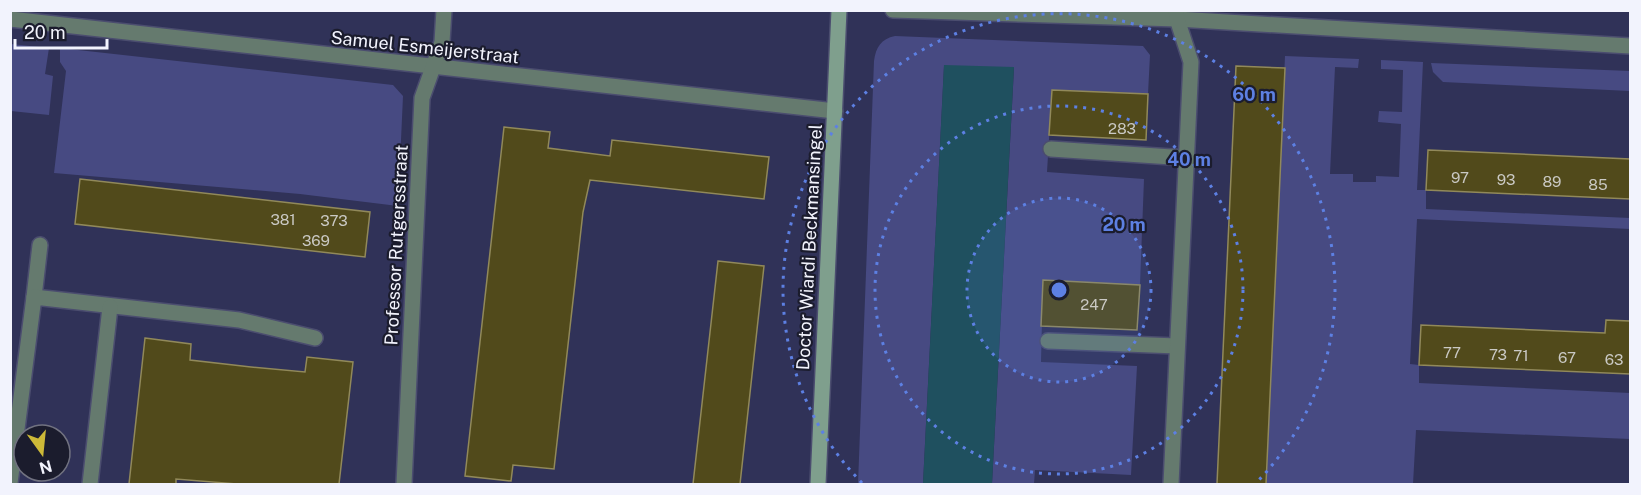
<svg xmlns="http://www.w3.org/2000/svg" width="1641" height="495" viewBox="0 0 1641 495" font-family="'Public Sans',sans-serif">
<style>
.green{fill:#474a82}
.water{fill:#1f505f}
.building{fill:#514a1b;stroke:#91895a;stroke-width:1.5}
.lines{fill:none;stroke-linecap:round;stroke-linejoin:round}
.street-casing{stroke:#4b4d6f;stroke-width:18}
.secondary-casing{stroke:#4b4d6f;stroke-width:18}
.street{stroke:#657a6e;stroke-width:15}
.secondary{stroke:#7f9f8d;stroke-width:15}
.ring{fill:none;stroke:#5d80e3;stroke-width:3;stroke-dasharray:3 6}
.labels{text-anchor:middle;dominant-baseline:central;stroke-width:4.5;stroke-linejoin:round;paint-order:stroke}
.number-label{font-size:15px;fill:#cac9c4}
.street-label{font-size:18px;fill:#f2f3fd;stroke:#1b1c2d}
.centre{fill:#5d80e3;stroke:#1b1c2d;stroke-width:3}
.ring-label{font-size:18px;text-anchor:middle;font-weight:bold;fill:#5d80e3;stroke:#1b1c2d;stroke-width:4.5;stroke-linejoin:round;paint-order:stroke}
</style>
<rect width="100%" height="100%" fill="#303258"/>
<g class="green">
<path d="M895,36L1143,46L1150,55L1148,94L1052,90L1047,172L1144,179L1140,285L1043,280L1041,362L1137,366L1131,475L1035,470L1034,484H992L1014,68L944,66L923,484H858L874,61C876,47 881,39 895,36Z"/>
<polygon points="11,44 49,48 45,74 53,76 49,115 11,111"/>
<polygon points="60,48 393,85 403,96 398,206 300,194 54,173 66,71 60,62"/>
<polygon points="1285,56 1359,59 1358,68 1335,67 1330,174 1353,174 1353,182 1376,182 1376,176 1399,177 1401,124 1378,122 1379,111 1402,112 1403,70 1381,69 1381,60 1423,62 1417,190 1426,190 1426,209 1630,218 1630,229 1417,219 1410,364 1419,365 1419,383 1630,393 1630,439 1416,430 1413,484 1266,484"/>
<polygon points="1431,63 1630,71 1630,91 1443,82 1433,72"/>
</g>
<polygon class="water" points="944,65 1014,67 992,484 923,484"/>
<g class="building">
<polygon points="1236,66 1285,68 1266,484 1217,484"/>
<polygon points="1052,90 1148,94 1146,140 1049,135"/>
<polygon points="504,127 550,132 548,148 610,156 612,140 769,157 764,199 590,180 583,212 554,469 513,465 511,481 465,476"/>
<polygon points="1428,150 1630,159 1630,199 1426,190"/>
<polygon points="80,179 370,212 365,257 75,224"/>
<polygon points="718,261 764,266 740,484 693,484"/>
<polygon points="1043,280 1140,285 1137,330 1041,326"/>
<polygon points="1606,320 1630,321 1630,374 1419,365 1421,325 1605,333"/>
<polygon points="145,338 191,344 190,360 251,367 305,372 307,357 353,362 339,484 237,484 176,479 176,484 129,484"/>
</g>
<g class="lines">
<g class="street-casing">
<g id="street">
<polyline points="893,10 1177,19 1630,46"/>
<polyline points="10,19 835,111"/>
<polyline points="1051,149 1187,158"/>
<polyline points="34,297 40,245"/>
<polyline points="1048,341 1177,346"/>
<polyline points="10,483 34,297 239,320 315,338"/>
<polyline points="90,484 110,307"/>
<polyline points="404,484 422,98 442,42 444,10"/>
<polyline points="1171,484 1191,62 1177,19 1176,10"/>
</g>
</g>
<g class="secondary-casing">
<polyline id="secondary" points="818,484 839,10"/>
</g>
<use href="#street" class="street"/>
<use href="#secondary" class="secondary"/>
</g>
<circle cx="1059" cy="290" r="92" fill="#5d80e3" fill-opacity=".12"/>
<g class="ring">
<circle cx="1059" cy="290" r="92"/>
<circle cx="1059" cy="290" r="184"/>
<path d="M862 483A276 276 0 1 1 1256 483"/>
</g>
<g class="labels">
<g class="number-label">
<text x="1122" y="128">283</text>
<text x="1460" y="177">97</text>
<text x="1506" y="179">93</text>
<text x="1552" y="181">89</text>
<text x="1598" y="184">85</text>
<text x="283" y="219">381</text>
<text x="334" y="220">373</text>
<text x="316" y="240">369</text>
<text x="1094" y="304">247</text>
<text x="1452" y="352">77</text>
<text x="1498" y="354">73</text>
<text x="1521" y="355">71</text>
<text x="1567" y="357">67</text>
<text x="1614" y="359">63</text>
</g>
<g class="street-label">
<text transform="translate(425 47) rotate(6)">Samuel Esmeijerstraat</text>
<text transform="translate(396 245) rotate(-87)">Professor Rutgersstraat</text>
<text transform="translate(809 247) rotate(-87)">Doctor Wiardi Beckmansingel</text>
</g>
</g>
<circle cx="1059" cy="290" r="9" class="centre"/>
<g class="ring-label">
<text x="1254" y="101">60 m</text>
<text x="1189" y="166">40 m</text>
<text x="1124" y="231">20 m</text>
</g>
<rect width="1641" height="495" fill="none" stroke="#f2f3fd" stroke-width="24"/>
<g transform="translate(42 453) rotate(165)"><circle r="28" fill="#1b1c2d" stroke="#717280" stroke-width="1.5"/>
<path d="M0-4.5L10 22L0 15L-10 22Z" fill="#cdb938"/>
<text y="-9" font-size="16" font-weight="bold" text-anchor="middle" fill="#f2f3fd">N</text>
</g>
<path d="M15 39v9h92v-9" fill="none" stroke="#f2f3fd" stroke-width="3"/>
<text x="24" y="39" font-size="18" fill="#f2f3fd" stroke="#1b1c2d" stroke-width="4.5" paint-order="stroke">20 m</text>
</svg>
